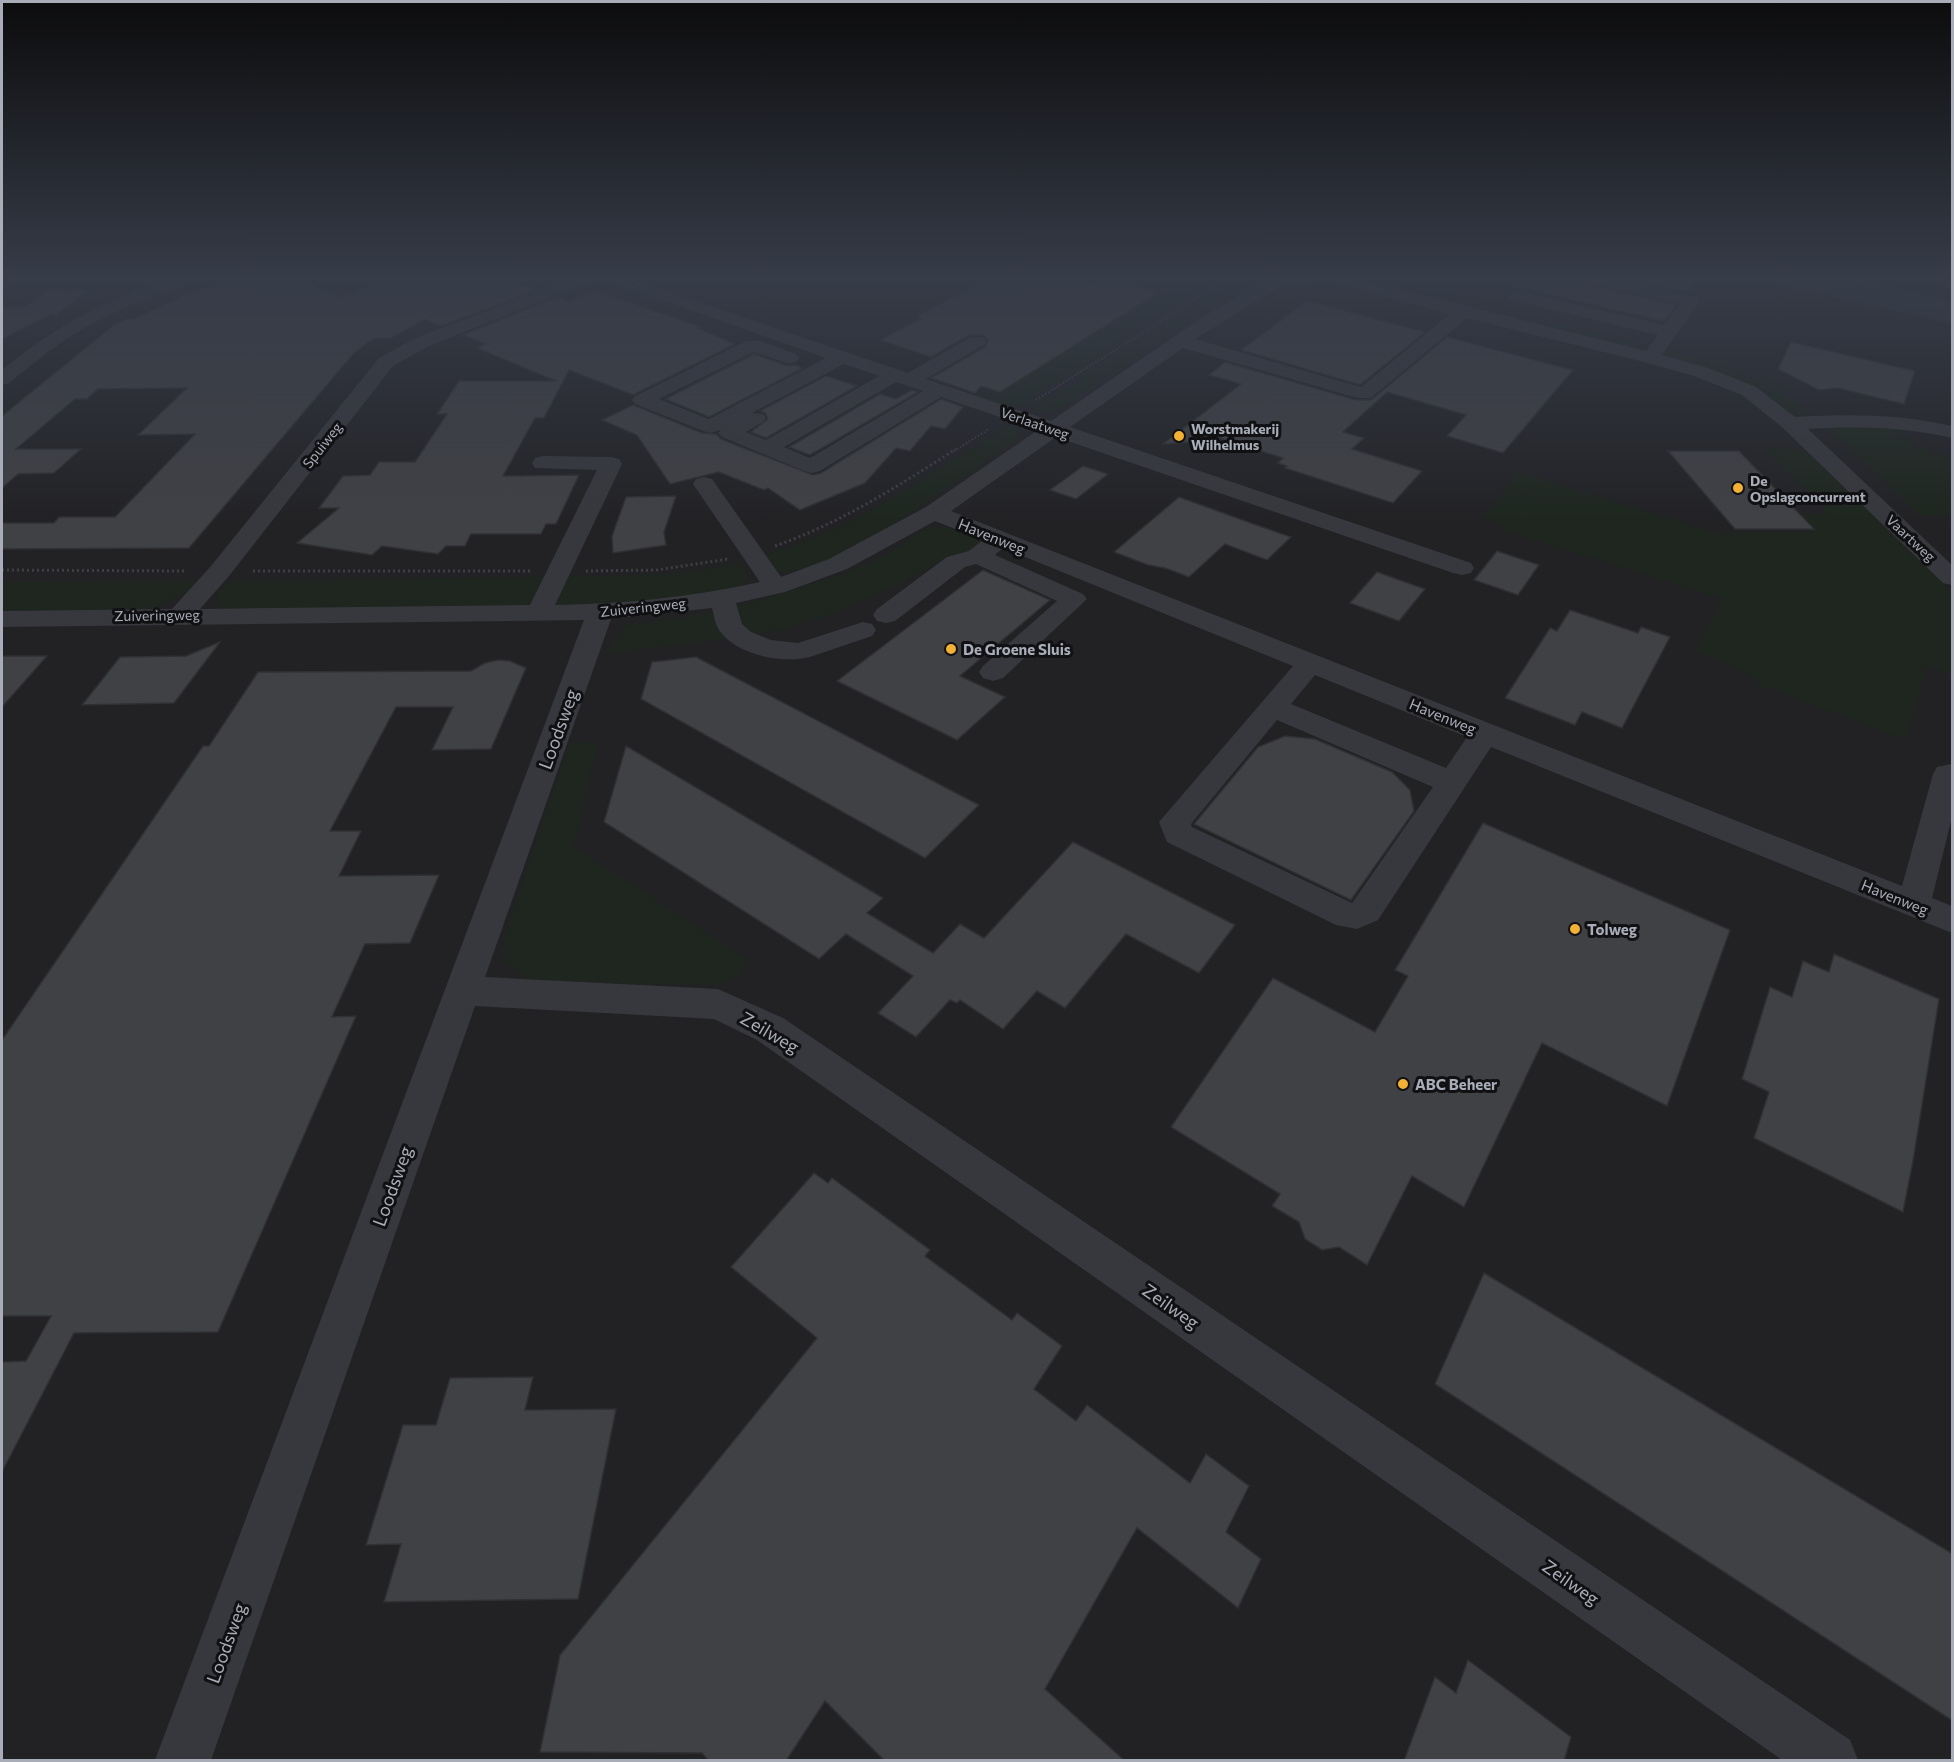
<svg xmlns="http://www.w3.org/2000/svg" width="1954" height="1762" viewBox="0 0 1954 1762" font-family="Commissioner,sans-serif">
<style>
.built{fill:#222225}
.green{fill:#1e261f}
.water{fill:#2c353c}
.building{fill:#404145;stroke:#303034;stroke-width:1.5}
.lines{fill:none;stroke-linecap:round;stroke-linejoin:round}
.path-far1{stroke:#3d3f44;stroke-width:2;stroke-dasharray:1.5 2;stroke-linecap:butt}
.path{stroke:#3d3f44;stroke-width:3;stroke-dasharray:2 3;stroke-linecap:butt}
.minor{fill:#37383d;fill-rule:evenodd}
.poi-dot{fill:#f2b134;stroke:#111113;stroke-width:2}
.labels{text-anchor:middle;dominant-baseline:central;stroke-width:6;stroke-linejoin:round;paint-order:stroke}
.far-street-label{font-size:14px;fill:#a8adb8;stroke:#111113}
.far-poi-label{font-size:14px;font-weight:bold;fill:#a8adb8;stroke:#111113;text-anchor:start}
.street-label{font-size:15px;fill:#a8adb8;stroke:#111113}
.poi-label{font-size:15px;font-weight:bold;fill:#a8adb8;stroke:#111113;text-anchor:start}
.near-street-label{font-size:18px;fill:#a8adb8;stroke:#111113}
</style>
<rect width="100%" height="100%" fill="#161618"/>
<polygon class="built" points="10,277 1952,277 1952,1760 2,1760 2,282"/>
<g class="green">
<polygon points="1186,277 1222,277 1012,410 983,401"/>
<polygon points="1349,277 1379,277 1382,279 1704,359 1777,388 1811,416 1790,413 1760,391"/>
<polygon points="1226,285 1239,288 1057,410 1031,411"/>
<polygon points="1009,425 1018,430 1020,435 1016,441 893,525 832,561 784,574 772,568 763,556 822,535 861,517"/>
<path d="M1827,427H1895C1915,446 1926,450 1952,458V515H1920Z"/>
<path d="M1764,448H1794L1809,454L1952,591V674L1927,666L1906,740L1759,685C1740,667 1720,661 1695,652L1723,599L1500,529L1504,524L1483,517L1519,472L1722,535L1733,532H1810L1796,515L1828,513Z"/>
<polygon points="926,527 950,528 985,542 960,561 950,556 907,580 835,613 781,630 722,640 607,653 623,626 720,612 847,573 892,552"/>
<polygon points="738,562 749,574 744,585 710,594 624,605 220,609 216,595 229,581 658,575 701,570"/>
<polygon points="199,581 184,594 148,610 2,610 2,582"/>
<polygon points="569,743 597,743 574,847 748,959 740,974 718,985 530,982 505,961 504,937"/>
</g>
<polygon class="water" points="1768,277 1848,277 1952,301 1952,324 1784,286"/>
<g class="building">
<polygon points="240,277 291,277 340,297 397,277 500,277 537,290 441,326 425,319 391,338 374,338 354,353 189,548 2,549 2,523 54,523 59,517 115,517 195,434 138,435 187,388 98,389 87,399 75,399 16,449 81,449 54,473 18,474 2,488 2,416 114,325 127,319 132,320 183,296"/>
<polygon points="992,277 1066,277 1093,284 1104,277 1159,292 1000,392 981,386 975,393 931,378 985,347 988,340 984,335 969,335 931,357 880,340 922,318 917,316"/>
<polygon points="1515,277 1576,277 1580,283 1676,305 1664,321 1514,286"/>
<polygon points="1616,277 1700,277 1687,292"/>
<polygon points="88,290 56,315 51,314 2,339 2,308 23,308 48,291"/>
<polygon points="596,291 701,327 697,328 735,344 633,395 569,370 544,418 535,418 503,476 579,475 556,524 546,524 541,534 471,534 465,546 446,546 438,554 382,546 372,555 297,543 339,508 319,508 343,476 370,475 379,462 415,462 447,414 437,414 459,381 556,381 477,348 486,344 463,335 557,297 569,302"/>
<polygon points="1307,301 1353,313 1425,332 1360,385 1241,350"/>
<polygon points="1447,337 1573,370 1503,453 1447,436 1466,415 1387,392 1343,432 1364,438 1352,449 1422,471 1393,503 1285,468 1287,466 1278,463 1283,458 1211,435 1204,441 1163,444 1241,384 1209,375 1225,362 1356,400 1371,400"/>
<polygon points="1791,342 1915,371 1904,404 1838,388 1819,390 1778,369"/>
<polygon points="754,354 788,366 795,365 803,368 709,417 665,399"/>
<polygon points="826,376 857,386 766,438 751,432 768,419 765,413 760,411"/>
<polygon points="912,390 918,392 810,455 789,447 880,394 896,399"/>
<polygon points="941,399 963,407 945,429 931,426 910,451 896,448 865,483 800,510 768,488 764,490 719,472 670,484 637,435 602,420 633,405 702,433 716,434 721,439 813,475 821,473"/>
<polygon points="1668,451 1739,451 1814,529 1735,529"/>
<polygon points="1083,466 1108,474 1076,499 1050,490"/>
<polygon points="676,496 664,532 666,545 613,553 612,536 626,497"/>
<polygon points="1179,497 1248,522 1291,537 1267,560 1225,544 1189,577 1165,568 1148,565 1114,552"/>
<polygon points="1497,551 1539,565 1518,595 1474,580"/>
<polygon points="983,570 1050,600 960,676 1005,697 957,740 837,681"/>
<polygon points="1377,572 1425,589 1399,621 1350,603"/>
<polygon points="1570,610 1638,633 1641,627 1670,637 1622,728 1582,712 1575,725 1505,698 1550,628 1557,631"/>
<polygon points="220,642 174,703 82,705 120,657 186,656"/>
<polygon points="2,656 47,656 2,707"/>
<polygon points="696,657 979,805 925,858 641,699 652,662"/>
<polygon points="498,660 510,661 526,668 491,749 432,750 453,707 396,707 330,831 361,831 339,876 439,875 410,943 365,944 332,1017 356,1016 218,1332 74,1333 2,1472 2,1362 26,1361 51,1316 2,1316 2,1040 203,746 209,746 258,672 471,671 485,663"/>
<polygon points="1285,736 1315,739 1392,772 1410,790 1414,811 1351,900 1194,824 1258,747"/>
<polygon points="626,746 883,898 867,913 933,953 960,924 984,938 1073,842 1235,925 1199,973 1126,934 1065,1008 1037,991 1003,1029 960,1000 957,1003 950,1000 916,1037 878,1013 913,976 846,934 819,959 604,822"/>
<polygon points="1483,823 1730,930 1667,1106 1542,1043 1464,1207 1412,1176 1367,1265 1339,1247 1322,1250 1305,1239 1299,1222 1272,1206 1280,1194 1171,1127 1273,978 1375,1032 1408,976 1395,970"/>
<polygon points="1834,954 1939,999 1913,1161 1903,1212 1754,1138 1769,1092 1742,1079 1770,987 1792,997 1803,961 1829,972"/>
<polygon points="814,1173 828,1183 832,1178 930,1250 925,1256 1012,1320 1017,1313 1062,1346 1034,1389 1076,1421 1087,1405 1190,1483 1206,1454 1249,1486 1226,1532 1261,1559 1238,1608 1137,1528 1045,1689 1125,1761 885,1761 825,1701 786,1761 709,1761 702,1753 540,1752 560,1655 817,1338 731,1267"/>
<polygon points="1484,1273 1953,1554 1953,1721 1435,1384"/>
<polygon points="533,1377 525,1410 616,1409 578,1599 384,1602 401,1544 366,1545 403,1425 436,1425 450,1378"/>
<polygon points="1468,1660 1571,1737 1564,1761 1404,1761 1435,1677 1456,1693"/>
</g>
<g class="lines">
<g class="path-far1">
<polyline points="1036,400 1231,277"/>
<polyline points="954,451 989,429"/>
</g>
<g class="path">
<path d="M775,546C841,523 898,486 956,449"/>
<polyline points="2,570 186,571"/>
<polyline points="253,571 531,571"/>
<polyline points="586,571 657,570 728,559"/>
</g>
<g class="minor">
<path d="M178,277H202L200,281C160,294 120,307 84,328C57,343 33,364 9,383L2,385V370C59,323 108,299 178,277Z"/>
<path d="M578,277H624L908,373L970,337H984L986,341L984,345L926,379L1051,421L1200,319L1261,283L1253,281L1251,277H1317L1309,283L1280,286L1195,339L1361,387L1450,314L1327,281L1325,277H1351L1646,351L1658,335L1511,300L1508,296L1511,292L1517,291L1664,325L1680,304L1580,281L1578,277H1607L1697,297L1700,301L1662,355L1708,368L1756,387L1795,417C1850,414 1898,414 1952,426V438C1903,427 1857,426 1808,429L1952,565V585L1943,583L1783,428L1742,395L1694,376L1644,362L1467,318L1371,398H1357L1183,348L1070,427L1471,563L1474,568L1471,573L1462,575L1453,573L1056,437L951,511L1902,886L1933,774L1937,767L1952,764V817L1932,898L1952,906V933L1491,747L1378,920L1357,929L1336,925L1167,842L1159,822L1293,666L1003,548L995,555L1083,594L1087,599L1003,678L993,681L983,678L979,672L983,666L1057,601L976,564L965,567L895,621L886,623L877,621L873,615L877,609L947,557L969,551L983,540L935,521L847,569L785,592L736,603L742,624L751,632L771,640L798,643L863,622L872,624L876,630L872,636L810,657C782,664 736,655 719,630C715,624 714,615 712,608L611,619L485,977L718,989L783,1018L1850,1740L1858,1760H1782L757,1040L714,1019L475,1006L211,1760H155L584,620L2,627V611L172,609L211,566L379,358L415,338ZM600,278L826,358L709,419L659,399L754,352L789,364L796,362L799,358L796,354L760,341H746L635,396L632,400L635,404L703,431L710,433L721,430L718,433L722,437L804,471L812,473L820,471L941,397L1038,430L926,507L829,559L781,577L712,479L704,477L696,479L693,484L760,582C693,597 624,604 555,605L622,464L619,459L611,457L543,456L535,458L532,463L535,468L597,470L530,605L200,609L229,576L393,366L429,346ZM844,364L879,376L766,440L746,432L763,422L766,418L763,414L752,413ZM896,382L923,391L810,458L784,447ZM1315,675L1467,737L1446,768L1291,704ZM1277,720L1433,787L1352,903L1192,827L1191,824Z"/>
</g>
</g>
<linearGradient id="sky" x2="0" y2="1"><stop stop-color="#0c0c0d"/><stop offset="0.53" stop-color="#363c48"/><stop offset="1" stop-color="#363c48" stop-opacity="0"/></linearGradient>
<rect width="1954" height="523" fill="url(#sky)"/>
<g class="poi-dot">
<circle cx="1179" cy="436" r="6"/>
<circle cx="1738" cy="488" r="6"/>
<circle cx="951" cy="649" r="6"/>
<circle cx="1575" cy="929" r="6"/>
<circle cx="1403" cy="1084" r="6"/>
</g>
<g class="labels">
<g class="far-street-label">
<text transform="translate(1035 423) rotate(19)">Verlaatweg</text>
<text transform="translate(322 445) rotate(-52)">Spuiweg</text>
<text transform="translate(1911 538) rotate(43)">Vaartweg</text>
<text transform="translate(643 607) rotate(-6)">Zuiveringweg</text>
<text transform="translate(157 615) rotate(-1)">Zuiveringweg</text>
</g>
<g class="far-poi-label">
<text x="1191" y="428">Worstmakerij<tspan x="1191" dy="16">Wilhelmus</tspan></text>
<text x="1750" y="480">De<tspan x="1750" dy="16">Opslagconcurrent</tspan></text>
</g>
<g class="street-label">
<text transform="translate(992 536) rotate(22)">Havenweg</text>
<text transform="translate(1443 716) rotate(22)">Havenweg</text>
<text transform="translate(1895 897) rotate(22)">Havenweg</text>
</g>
<g class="poi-label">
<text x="963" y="649">De Groene Sluis</text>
<text x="1587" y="929">Tolweg</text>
<text x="1415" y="1084">ABC Beheer</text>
</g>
<g class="near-street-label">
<text transform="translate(558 729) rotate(-70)">Loodsweg</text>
<text transform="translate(770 1032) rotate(30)">Zeilweg</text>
<text transform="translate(392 1186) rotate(-70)">Loodsweg</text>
<text transform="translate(1171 1306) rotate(35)">Zeilweg</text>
<text transform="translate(1571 1582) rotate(35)">Zeilweg</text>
<text transform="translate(226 1643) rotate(-70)">Loodsweg</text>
</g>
</g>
<rect width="1954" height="1762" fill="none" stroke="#a8adb8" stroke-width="6"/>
</svg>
